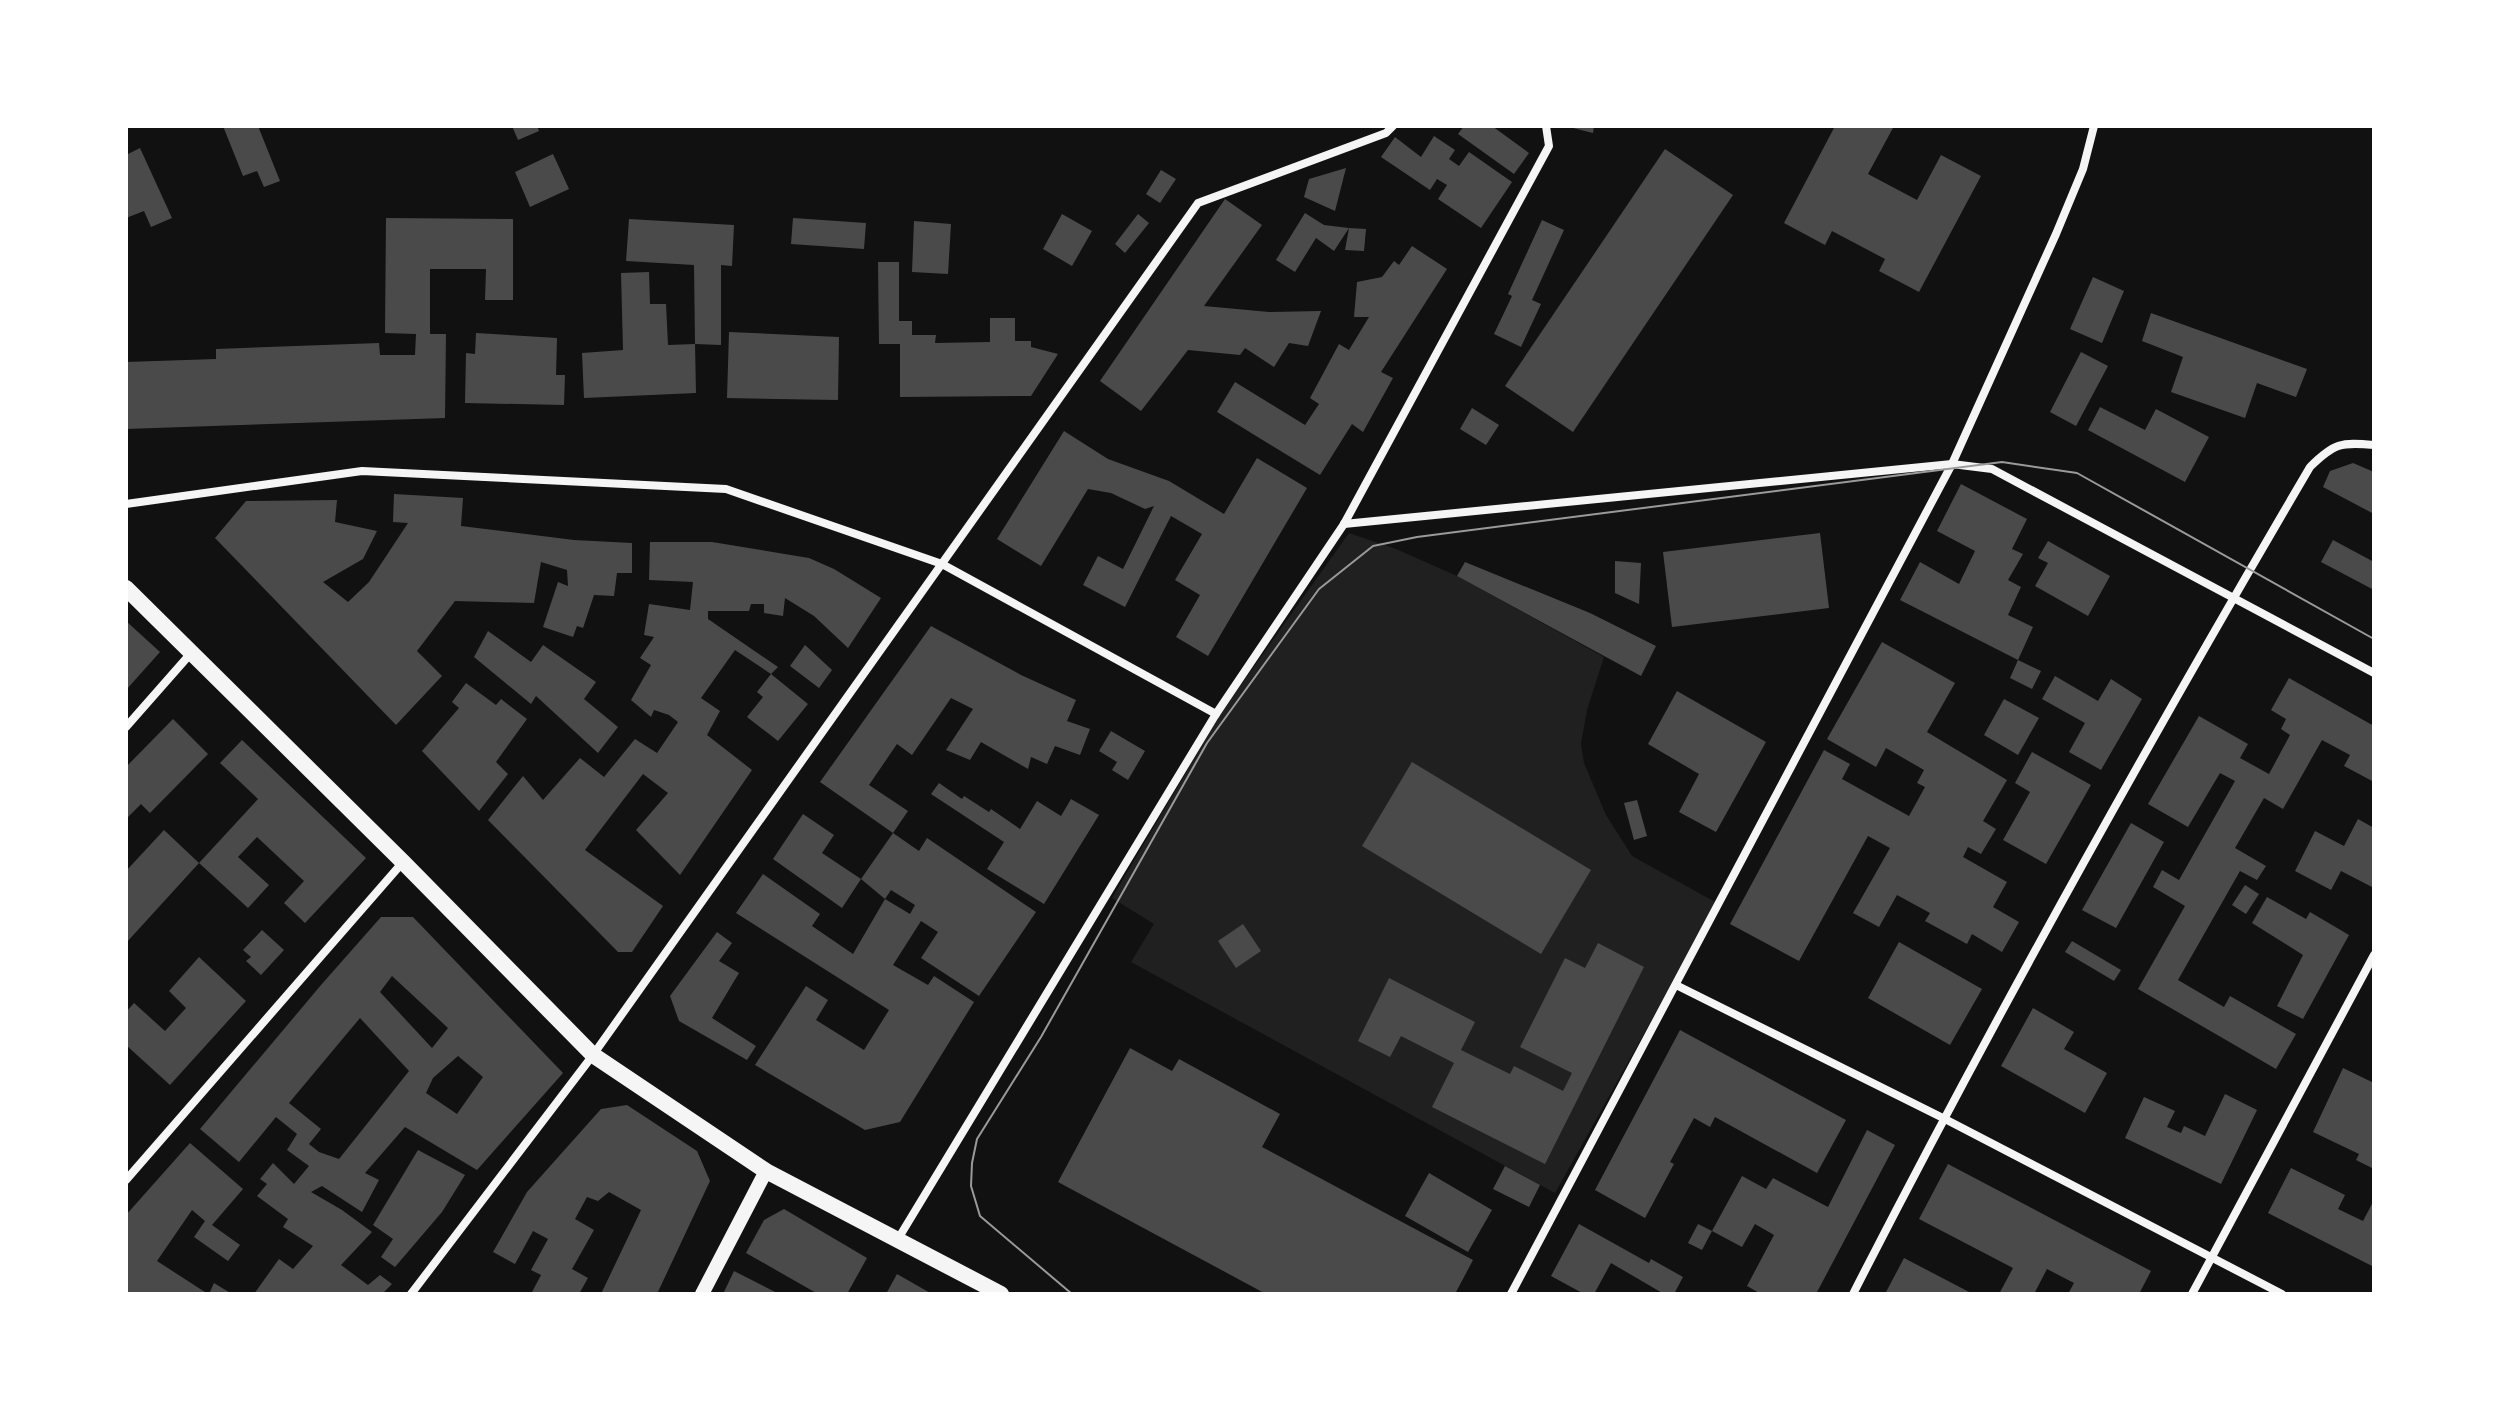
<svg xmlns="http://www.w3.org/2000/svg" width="2500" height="1420" viewBox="0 0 2500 1420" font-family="'Alegreya Sans',sans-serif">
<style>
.green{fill:#202020}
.building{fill:#4a4a4a;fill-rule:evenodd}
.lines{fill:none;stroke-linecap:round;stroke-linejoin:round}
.minor{stroke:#f5f5f5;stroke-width:8}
.tertiary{stroke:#f5f5f5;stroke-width:14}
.secondary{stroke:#f5f5f5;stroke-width:16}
.tram{stroke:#9a9a9a;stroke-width:2}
</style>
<rect width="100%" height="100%" fill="#111"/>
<polygon class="green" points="1349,533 1396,549 1457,576 1604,657 1587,710 1581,744 1584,763 1606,815 1632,856 1717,903 1555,1193 1131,962 1154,924 1112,898 1221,713"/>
<g class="building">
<polygon points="223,126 258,126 280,181 264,187 257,171 243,176"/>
<polygon points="512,126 537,126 539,131 518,140"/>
<polygon points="1464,126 1492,126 1529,153 1514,174 1458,134"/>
<polygon points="1565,126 1594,126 1593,133"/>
<polygon points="1835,126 1894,126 1868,174 1917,200 1941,155 1981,176 1919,292 1879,271 1885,259 1832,231 1825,245 1784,223"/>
<polygon points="1434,136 1455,150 1449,159 1459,166 1469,152 1512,182 1481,228 1438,199 1447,185 1437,179 1430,190 1381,157 1395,137 1421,157"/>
<polygon points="140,148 172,218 151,227 144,211 126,218 126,155"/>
<polygon points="1665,149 1733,195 1573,432 1505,386"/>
<polygon points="553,154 569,189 530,207 515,172"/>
<polygon points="1346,168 1335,211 1304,197 1309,179"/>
<polygon points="1161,170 1176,179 1160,203 1146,194"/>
<polygon points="1225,199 1262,225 1204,306 1269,312 1321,311 1308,346 1289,343 1274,367 1245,348 1240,355 1188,350 1141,411 1100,381"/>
<polygon points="1305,213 1324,225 1349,228 1334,251 1316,238 1295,272 1276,260"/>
<polygon points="1062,214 1092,231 1072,266 1043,249"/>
<polygon points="1138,214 1149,223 1125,253 1115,244"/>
<polygon points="386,218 513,219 513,300 485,300 486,269 430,269 430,334 446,334 445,418 126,429 126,362 216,359 216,349 379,343 380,355 415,355 416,334 385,333"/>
<polygon points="793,218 866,223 864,249 791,244"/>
<polygon points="629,219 734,225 732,266 721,265 721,345 695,344 696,393 584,398 582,353 623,350 621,273 649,272 650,304 666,304 668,345 695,344 694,265 626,261"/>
<polygon points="1542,220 1564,230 1532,300 1541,304 1521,347 1494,334 1512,296 1508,294"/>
<polygon points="914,221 951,224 948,274 912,272"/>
<polygon points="1349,228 1366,229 1364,251 1345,250"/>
<polygon points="1412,246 1447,269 1381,372 1393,378 1363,432 1352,424 1320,475 1217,412 1235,382 1305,425 1319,404 1310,398 1339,344 1349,350 1369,317 1354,317 1357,282 1382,277 1394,261 1399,265"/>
<polygon points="878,262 899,262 899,321 912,321 912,335 936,335 935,343 990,342 990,318 1015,318 1015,341 1031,341 1031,347 1058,354 1031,396 900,397 900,344 879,344"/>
<polygon points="2093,277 2124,291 2102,343 2070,329"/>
<polygon points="2151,313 2307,369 2296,397 2257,383 2245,418 2171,392 2183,357 2142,341"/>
<polygon points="729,332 839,337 838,400 727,398"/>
<polygon points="476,333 557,338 556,375 565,375 564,405 465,403 466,353 475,354"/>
<polygon points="2081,352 2108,366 2076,426 2050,412"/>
<polygon points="2100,407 2145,430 2156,409 2209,437 2185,482 2088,430"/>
<polygon points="1472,408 1499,425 1486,445 1460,429"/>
<polygon points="1064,431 1108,459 1169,481 1224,514 1257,458 1307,488 1208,656 1176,637 1200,595 1175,580 1202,534 1171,516 1125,607 1083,585 1098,556 1123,569 1154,506 1145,509 1111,493 1088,489 1041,566 997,539"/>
<polygon points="2353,463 2374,472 2374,514 2323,487 2330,471"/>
<polygon points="1961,484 2027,519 2012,549 2023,554 2008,580 2021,587 2008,615 2033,627 2018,660 2041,671 2032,689 2010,678 2018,660 1900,600 1920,562 1959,584 1975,551 1937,531"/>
<polygon points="394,494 463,498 461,526 574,540 632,543 632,573 617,573 614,596 594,595 583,628 577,626 573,637 543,627 558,582 568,586 567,570 541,562 534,603 455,601 417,651 442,676 396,725 215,538 246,501 337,500 335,522 377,531 363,559 323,582 348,602 369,582 408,523 393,522"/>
<polygon points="1820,533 1829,608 1672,627 1663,552"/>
<polygon points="2333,540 2374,562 2374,590 2321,562"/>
<polygon points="2048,541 2110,576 2088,616 2035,586 2048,563 2038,558"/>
<polygon points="650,542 712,542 809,558 834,569 881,598 848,648 814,616 785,598 783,616 764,613 764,604 751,604 749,611 708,611 708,619 778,667 771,674 735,650 701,698 720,711 707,735 752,770 680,875 636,830 668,793 643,774 585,850 663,906 632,952 618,952 488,820 523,776 543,800 580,758 604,777 635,739 657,753 678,722 669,715 654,710 651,717 631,700 651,665 640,658 654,637 644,635 649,604 690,610 693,582 649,580"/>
<polygon points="1615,561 1641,563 1639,604 1615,593"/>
<polygon points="1465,562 1590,613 1656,646 1641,676 1457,576"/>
<polygon points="126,621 160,652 126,690"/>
<polygon points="931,626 1021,675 1076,700 1067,721 1090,729 1080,755 1055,746 1047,764 1031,757 1028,769 981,742 970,760 946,750 973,709 951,698 912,755 897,744 869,785 908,811 893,833 820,782"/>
<polygon points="488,631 531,662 543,645 596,682 584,699 618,727 598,753 536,696 531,704 474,657"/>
<polygon points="1882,642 1955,683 1927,732 2007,780 1983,821 1996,829 1981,854 1968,847 1963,857 2007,882 1993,907 2019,922 2002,952 1972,934 1967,944 1925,921 1930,913 1897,895 1879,927 1853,913 1890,848 1868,836 1799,961 1730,924 1824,750 1850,764 1842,779 1909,816 1925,787 1917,783 1924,770 1886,748 1876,767 1827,739"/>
<polygon points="805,645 832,670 819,688 790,666"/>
<polygon points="771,674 808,704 778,741 747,717 763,697 757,692"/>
<polygon points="2055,676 2098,701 2111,679 2142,699 2101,770 2069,752 2085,723 2042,699"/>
<polygon points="2289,678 2374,726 2374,782 2344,766 2350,755 2322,740 2283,809 2264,798 2235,848 2266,866 2257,880 2240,871 2178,980 2224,1007 2230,996 2296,1034 2276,1069 2138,989 2185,906 2153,887 2162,870 2179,880 2235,781 2220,773 2188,827 2148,804 2199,716 2248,744 2240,758 2269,774 2290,735 2281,729 2286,719 2271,710"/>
<polygon points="466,683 496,705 501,699 527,719 496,762 508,774 479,811 422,751 459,708 452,702"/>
<polygon points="1677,691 1766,742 1716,832 1679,812 1699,774 1648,744"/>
<polygon points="2004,699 2039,718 2018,755 1984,735"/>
<polygon points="173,719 208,754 150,813 141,804 126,819 126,767"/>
<polygon points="1111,731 1145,751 1128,780 1112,770 1117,762 1099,751"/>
<polygon points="242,740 366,858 305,923 284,903 304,881 257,837 238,857 269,885 248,908 199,863 258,799 220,763"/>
<polygon points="2032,752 2091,785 2046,864 2003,840 2030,792 2015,783"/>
<polygon points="1412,762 1591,870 1541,954 1362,846"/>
<polygon points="939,783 962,799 964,796 989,812 991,809 1020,829 1037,801 1061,816 1071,799 1099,815 1044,904 987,869 1004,842 931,794"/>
<polygon points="1637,800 1647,836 1634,840 1624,803"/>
<polygon points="803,814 834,835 822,853 861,879 842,908 773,859"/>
<polygon points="2358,819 2374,828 2374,888 2341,871 2331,890 2295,871 2315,831 2344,846"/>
<polygon points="2131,823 2164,842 2116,928 2082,910"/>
<polygon points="164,830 199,863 126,943 126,871"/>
<polygon points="893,833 919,851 927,838 1036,912 979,996 921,958 938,932 921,921 893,965 928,985 934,976 974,1002 900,1122 865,1130 755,1065 806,986 828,1000 816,1020 864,1050 889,1010 736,913 763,874 820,914 812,926 853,954 885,899 910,914 915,905 891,890 885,899 861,879"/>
<polygon points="2245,885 2259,894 2246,914 2232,905"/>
<polygon points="2267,897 2306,919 2310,912 2349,935 2303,1019 2277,1006 2303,955 2252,923"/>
<path d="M381,917H413L563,1073L477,1170L405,1127L365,1173L379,1180L362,1212L322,1186L311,1192L342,1210L372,1232L341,1265L368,1285L380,1275L392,1284L382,1294H254L279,1259L293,1269L313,1246L283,1227L288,1219L257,1196L267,1184L260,1179L273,1163L294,1184L309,1166L287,1150L297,1134L276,1117L239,1162L200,1129L321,985ZM392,976L448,1028L432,1048L380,992ZM360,1018L409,1071L339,1159L319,1152L309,1144L321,1129L289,1103ZM458,1056L483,1077L457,1114L426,1093L433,1078Z"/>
<polygon points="1243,924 1261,951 1236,968 1218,941"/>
<polygon points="262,930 284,950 261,975 246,961 251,957 243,950"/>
<polygon points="717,932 732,943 719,961 739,973 712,1018 756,1046 747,1060 679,1021 670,996"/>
<polygon points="2072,941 2121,970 2114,981 2065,952"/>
<polygon points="1899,942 1982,989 1950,1045 1868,998"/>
<polygon points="1598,943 1644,967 1545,1164 1432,1107 1454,1063 1401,1036 1390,1057 1358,1041 1389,978 1475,1022 1461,1050 1510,1074 1514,1066 1563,1091 1572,1073 1520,1047 1565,958 1585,968"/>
<polygon points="199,957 246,1001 170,1085 126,1045 126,1012 134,1003 165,1031 186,1008 169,991"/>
<polygon points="2033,1008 2074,1032 2064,1049 2107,1073 2085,1113 2001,1066"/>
<polygon points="1680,1030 1846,1120 1817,1173 1715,1117 1710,1127 1694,1118 1670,1162 1674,1164 1645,1218 1595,1190"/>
<polygon points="1130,1048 1172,1071 1179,1059 1280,1114 1262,1147 1473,1260 1455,1294 1266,1294 1058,1182"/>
<polygon points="2343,1068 2374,1083 2374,1169 2356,1160 2359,1154 2313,1132"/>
<polygon points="2225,1094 2257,1110 2221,1184 2125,1138 2144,1097 2175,1111 2167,1127 2181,1133 2184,1126 2205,1136"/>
<polygon points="627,1105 697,1151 710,1181 657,1294 601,1294 641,1210 609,1192 598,1201 587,1197 575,1219 594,1230 572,1269 588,1278 579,1294 531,1294 541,1275 531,1270 548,1239 533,1231 515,1264 493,1252 527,1192 601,1109"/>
<polygon points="1867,1130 1895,1145 1816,1294 1761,1294 1747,1286 1774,1235 1755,1224 1742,1247 1712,1231 1742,1176 1766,1189 1773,1178 1828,1207"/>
<polygon points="190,1143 243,1189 212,1225 240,1245 228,1261 194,1237 205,1221 192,1210 157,1261 208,1294 126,1294 126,1215"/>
<polygon points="418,1150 465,1175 442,1212 395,1267 381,1257 393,1239 373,1225"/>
<polygon points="1948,1164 2151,1271 2139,1294 2068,1294 2074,1283 2047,1269 2034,1294 1999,1294 2013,1268 1919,1219"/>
<polygon points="1505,1166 1540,1185 1529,1207 1493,1189"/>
<polygon points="2291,1168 2345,1195 2338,1209 2363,1221 2374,1200 2374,1267 2268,1213"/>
<polygon points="1429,1173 1492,1210 1468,1252 1405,1216"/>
<polygon points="784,1209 867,1258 847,1294 818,1294 746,1253 764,1220"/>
<polygon points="1579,1224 1649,1263 1651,1259 1683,1277 1674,1294 1664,1294 1611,1263 1594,1294 1584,1294 1551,1276"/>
<polygon points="1698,1224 1712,1231 1702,1250 1688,1243"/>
<polygon points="1904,1258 1973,1294 1885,1294"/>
<polygon points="734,1271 779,1294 723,1294"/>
<polygon points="897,1274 932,1294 886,1294"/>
<polygon points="214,1283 232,1294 209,1294"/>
</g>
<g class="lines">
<g class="minor">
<polyline points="126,504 362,471 726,489 942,564 1216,714"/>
<polyline points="1344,524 1952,464 1992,469 2374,673"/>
<polyline points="126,727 192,652"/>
<polyline points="1676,985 1943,1118 2282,1294"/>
<polyline points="126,1180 403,862"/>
<polyline points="898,1239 1216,714 1344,524 1549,146 1546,126"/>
<polyline points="411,1294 593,1055 1198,203 1386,133 1393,126"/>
<polyline points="1511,1294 1952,464 2056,234 2083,169 2094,126"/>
<path d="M1853,1294C1996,1014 2151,738 2310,467C2334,443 2341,442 2374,445"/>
<polyline points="2192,1294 2374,955"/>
</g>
<polyline class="tertiary" points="702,1294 766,1171"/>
<polyline class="secondary" points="126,588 403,862 593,1055 766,1171 1001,1294"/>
<polyline class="tram" points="1072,1294 980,1216 971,1186 972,1163 977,1139 1041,1037 1207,743 1319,589 1373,546 1417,537 2002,462 2077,473 2374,639"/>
</g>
<rect width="2500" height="1420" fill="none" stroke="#ffffff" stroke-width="256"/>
</svg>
